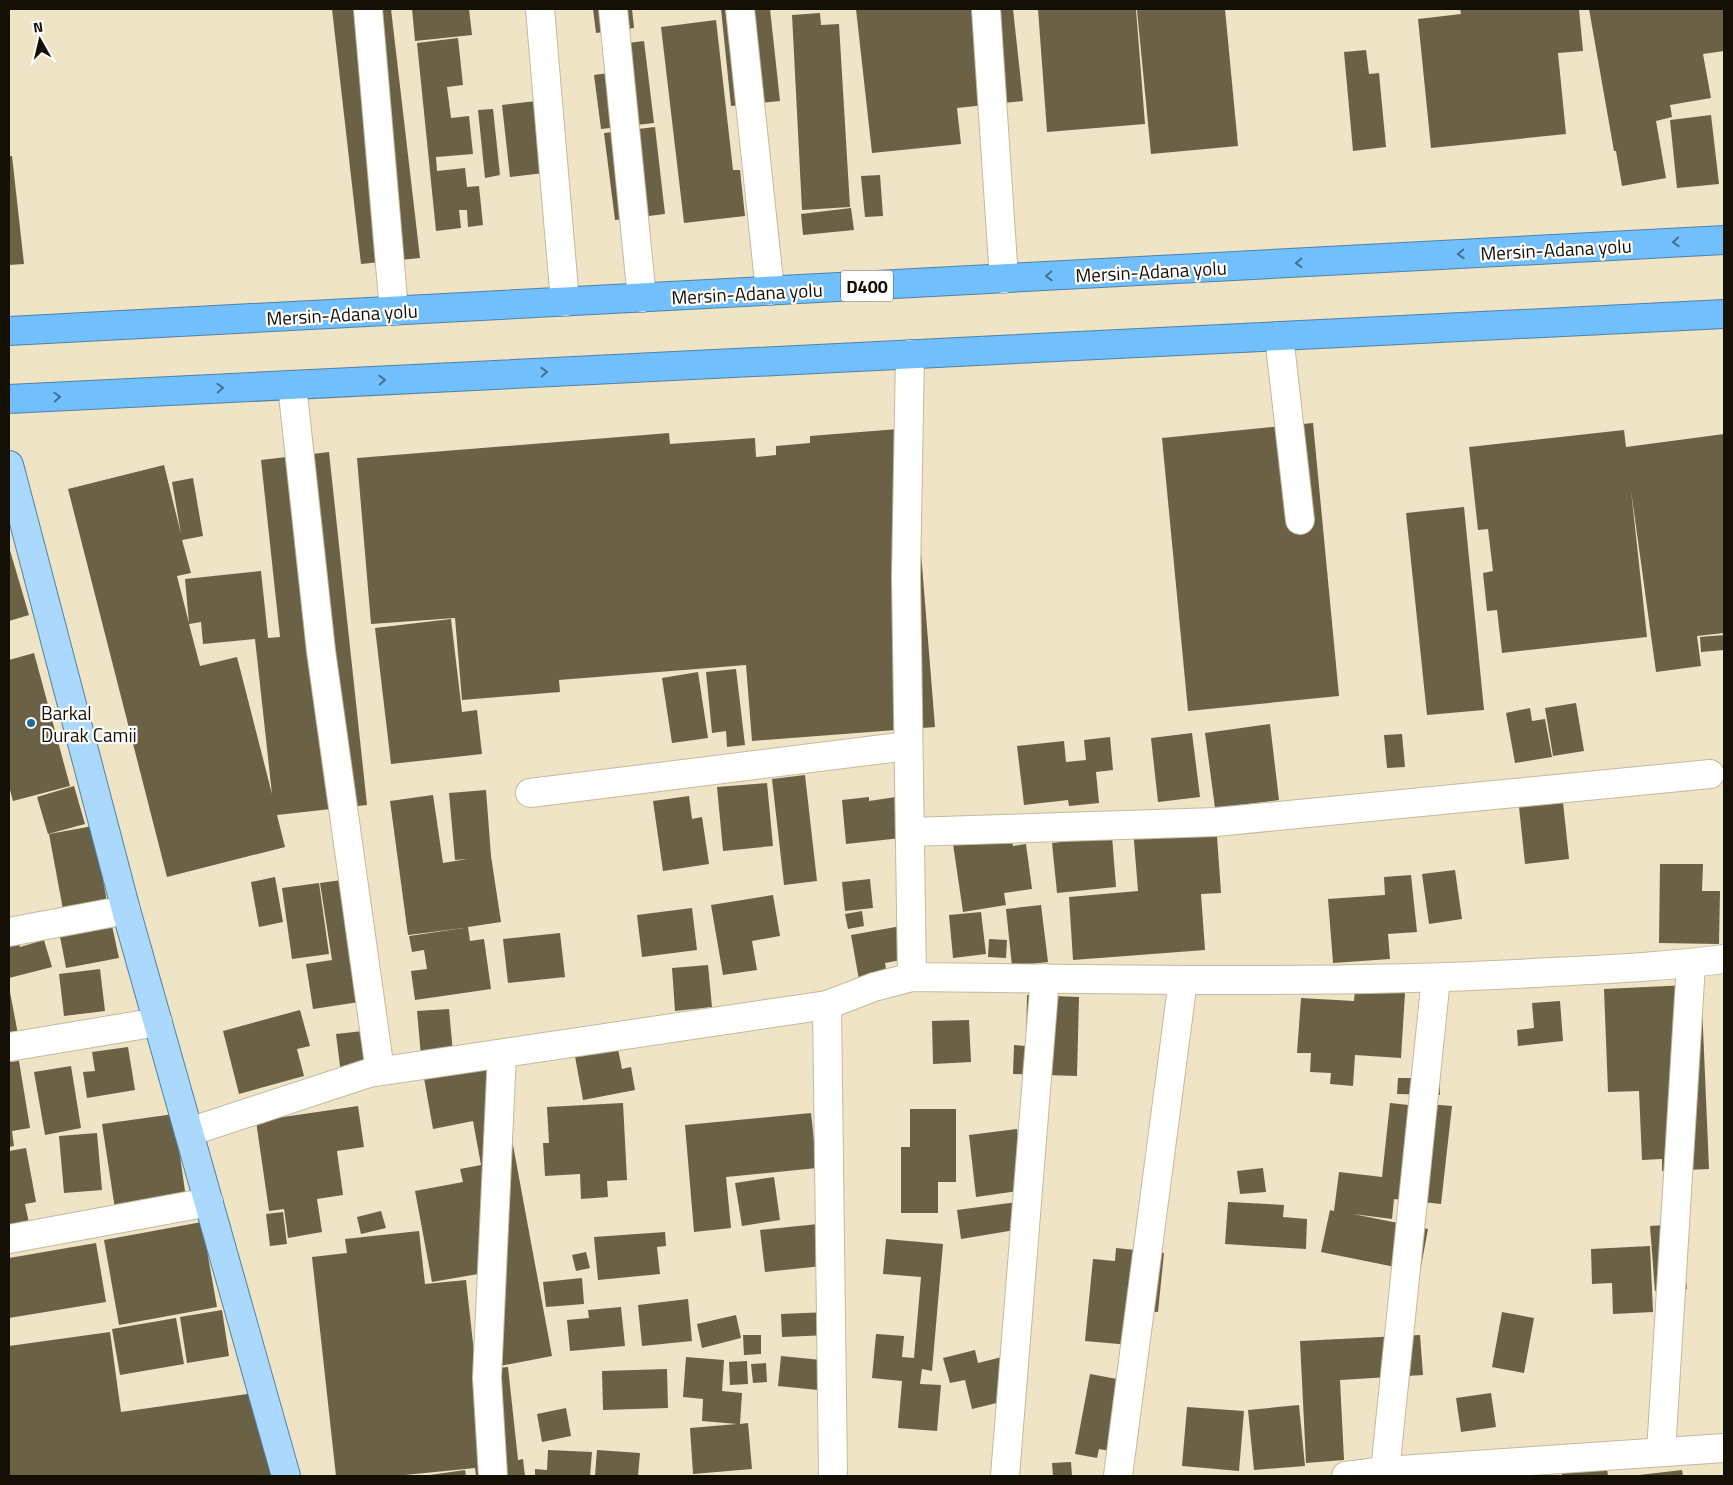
<svg xmlns="http://www.w3.org/2000/svg" width="1733" height="1485" viewBox="0 0 1733 1485" font-family="'Titillium Web',sans-serif">
<style>
.building{fill:#6b6146;fill-rule:evenodd}
.lines{fill:none;stroke-linecap:round;stroke-linejoin:round}
.minor-casing{stroke:#c4ba9c;stroke-width:30}
.major-casing{stroke:#5082a6;stroke-width:30}
.highway-casing{stroke:#5082a6;stroke-width:30}
.minor{stroke:#fff;stroke-width:28}
.major{stroke:#aad9fd;stroke-width:28}
.highway{stroke:#71bffc;stroke-width:28}
.oneway{stroke:#47708d}
.poi-dot{fill:#206b9e;stroke:#fff;stroke-width:2}
.labels{text-anchor:middle;dominant-baseline:central;stroke-width:4.5;stroke-linejoin:round;paint-order:stroke}
.shield{fill:#fff;stroke:#5a5851;stroke-width:1}
.shield-label{font-size:18px;font-weight:bold;fill:#141006}
.street-label{font-size:19px;fill:#141006;stroke:#fff}
.poi-label{font-size:19px;fill:#141006;stroke:#fff;text-anchor:start}
</style>
<rect width="100%" height="100%" fill="#efe4c5"/>
<g class="building">
<polygon points="332,9 391,9 420,258 361,264"/>
<polygon points="412,9 469,9 472,35 415,41"/>
<polygon points="593,9 632,9 634,28 596,33"/>
<polygon points="721,9 770,9 780,101 731,106"/>
<polygon points="856,9 1013,9 1023,101 957,108 961,144 872,153"/>
<polygon points="1038,9 1136,9 1145,124 1047,132"/>
<polygon points="1148,9 1225,9 1238,146 1151,154 1137,10"/>
<polygon points="1460,9 1579,9 1583,51 1558,53 1566,134 1431,148 1418,19 1461,14"/>
<polygon points="1589,9 1724,9 1724,51 1703,54 1711,98 1670,105 1672,117 1656,121 1666,178 1622,186 1616,151 1614,151"/>
<polygon points="820,13 821,25 839,24 850,207 802,210 792,15"/>
<polygon points="716,20 733,170 740,170 745,216 684,223 661,27"/>
<polygon points="458,38 463,85 447,87 451,118 469,116 473,154 436,157 437,171 465,168 467,187 479,186 483,225 468,227 467,210 459,210 461,228 436,231 417,43"/>
<polygon points="644,41 654,123 601,129 594,75 623,71 620,44"/>
<polygon points="1366,50 1369,74 1379,73 1386,147 1353,151 1344,52"/>
<polygon points="536,101 544,173 510,177 502,105"/>
<polygon points="493,109 500,175 485,178 478,110"/>
<polygon points="1711,115 1719,184 1677,188 1670,120"/>
<polygon points="655,127 665,214 615,220 604,133"/>
<polygon points="9,156 12,156 24,264 9,265"/>
<polygon points="880,175 883,216 865,217 861,176"/>
<polygon points="851,208 854,230 803,235 801,214"/>
<polygon points="1313,423 1339,696 1188,711 1162,438"/>
<polygon points="911,428 935,727 752,741 746,665 559,680 560,692 462,700 455,618 371,624 357,458 669,433 670,444 755,438 756,457 776,455 776,446 810,443 810,436"/>
<polygon points="1624,430 1626,447 1724,434 1724,633 1697,636 1701,666 1656,672 1631,490 1647,637 1502,653 1497,610 1487,611 1483,573 1493,571 1488,529 1478,530 1469,447"/>
<path d="M329,452L367,805L277,815L285,847L167,877L68,489L164,465L181,534L172,482L193,478L203,536L182,540L191,573L177,576L189,623L185,579L261,571L268,638L280,637L261,460ZM201,622L203,644L255,639L272,794L237,657L200,666L189,624Z"/>
<polygon points="1464,507 1484,710 1427,715 1406,513"/>
<polygon points="9,547 29,615 9,621"/>
<polygon points="451,619 462,712 477,710 482,754 391,764 375,628"/>
<polygon points="1724,635 1724,650 1701,652 1700,637"/>
<polygon points="34,653 70,786 13,801 9,786 9,660"/>
<polygon points="736,669 745,745 727,747 726,731 712,733 706,672"/>
<polygon points="698,672 708,738 672,743 662,678"/>
<polygon points="1576,703 1584,751 1553,756 1545,708"/>
<polygon points="1530,708 1532,721 1545,719 1552,757 1515,763 1506,713"/>
<polygon points="1270,724 1279,800 1215,808 1205,733"/>
<polygon points="1192,733 1200,797 1158,802 1151,738"/>
<polygon points="1402,734 1405,767 1387,768 1384,735"/>
<polygon points="1110,737 1113,770 1096,772 1099,803 1069,806 1068,800 1024,805 1017,746 1064,741 1066,762 1086,760 1084,740"/>
<polygon points="805,775 817,881 784,885 772,779"/>
<polygon points="767,783 773,846 723,851 717,787"/>
<polygon points="74,786 85,824 48,834 37,797"/>
<polygon points="486,790 491,856 501,922 468,927 470,941 484,939 491,989 415,1000 411,971 427,969 424,950 412,952 409,936 464,928 408,935 390,801 433,795 443,863 467,859 455,860 449,793"/>
<polygon points="689,796 692,819 702,817 709,864 663,871 653,801"/>
<polygon points="869,797 869,801 896,797 901,838 846,844 842,800"/>
<polygon points="1563,802 1569,859 1525,864 1519,807"/>
<polygon points="1216,822 1221,893 1201,894 1205,950 1073,960 1069,897 1138,891 1133,829"/>
<polygon points="93,826 108,907 64,915 49,834"/>
<polygon points="1011,835 1013,846 1026,844 1032,889 1004,893 1006,905 963,912 953,844"/>
<polygon points="1112,836 1116,887 1057,893 1052,843"/>
<polygon points="1660,864 1703,864 1702,891 1720,891 1719,944 1659,943"/>
<polygon points="1455,870 1462,919 1429,924 1422,874"/>
<polygon points="1411,875 1417,932 1388,934 1390,959 1333,963 1328,899 1385,895 1384,877"/>
<polygon points="275,877 283,922 259,927 251,882"/>
<polygon points="349,879 366,1001 313,1009 306,964 332,960 320,883"/>
<polygon points="870,879 873,908 845,911 842,882"/>
<polygon points="319,883 329,954 292,959 282,888"/>
<polygon points="773,895 780,936 752,941 757,970 723,975 711,905"/>
<polygon points="1041,905 1048,962 1012,966 1006,909"/>
<polygon points="692,908 697,950 642,957 637,915"/>
<polygon points="862,911 864,926 848,929 845,914"/>
<polygon points="981,912 986,954 953,958 949,915"/>
<polygon points="111,921 119,958 66,968 59,931"/>
<polygon points="918,923 923,956 885,963 887,975 859,980 851,935"/>
<polygon points="560,933 565,977 508,983 503,939"/>
<polygon points="17,936 20,947 44,940 52,967 9,978 9,938"/>
<polygon points="989,939 1007,940 1006,958 988,957"/>
<polygon points="708,965 712,1007 675,1011 672,968"/>
<polygon points="100,969 105,1011 64,1016 59,974"/>
<polygon points="1688,985 1702,1005 1709,1169 1662,1171 1662,1159 1642,1160 1639,1091 1608,1092 1604,989"/>
<polygon points="9,987 18,1034 9,1036"/>
<polygon points="1355,990 1405,993 1401,1058 1355,1055 1353,1086 1330,1084 1331,1073 1310,1072 1311,1053 1297,1053 1301,998 1354,1001"/>
<polygon points="1027,995 1079,997 1077,1076 1013,1074 1014,1045 1026,1046"/>
<polygon points="1560,1001 1563,1041 1518,1046 1517,1030 1534,1028 1532,1003"/>
<polygon points="449,1009 453,1053 421,1056 417,1011"/>
<polygon points="300,1010 310,1046 297,1049 304,1076 239,1094 223,1031"/>
<polygon points="969,1020 971,1062 933,1064 932,1021"/>
<polygon points="381,1029 385,1069 341,1074 336,1034"/>
<polygon points="617,1044 622,1069 631,1067 635,1090 583,1100 574,1051"/>
<polygon points="128,1047 135,1090 87,1098 83,1072 95,1071 92,1052"/>
<polygon points="19,1061 30,1128 12,1131 14,1146 9,1147 9,1062"/>
<polygon points="498,1064 552,1356 495,1367 478,1274 432,1282 415,1191 463,1182 460,1169 481,1165 473,1121 433,1129 424,1078"/>
<polygon points="71,1066 81,1128 45,1135 34,1072"/>
<polygon points="1398,1078 1440,1078 1440,1095 1397,1094"/>
<polygon points="623,1103 627,1180 607,1181 608,1197 581,1199 580,1174 545,1176 543,1143 549,1143 547,1107"/>
<polygon points="1390,1103 1427,1107 1428,1104 1452,1106 1441,1204 1394,1199 1392,1219 1353,1214 1428,1229 1420,1272 1321,1252 1330,1210 1334,1211 1339,1172 1382,1177"/>
<polygon points="358,1106 364,1147 337,1151 343,1195 317,1199 322,1232 288,1238 284,1209 269,1211 256,1121"/>
<polygon points="910,1109 956,1109 956,1182 938,1182 938,1213 901,1213 901,1147 910,1147"/>
<polygon points="811,1113 817,1168 726,1177 731,1228 694,1232 685,1125"/>
<polygon points="174,1114 188,1212 117,1222 102,1124"/>
<polygon points="1017,1129 1025,1190 976,1197 969,1135"/>
<polygon points="97,1133 102,1190 64,1193 59,1136"/>
<polygon points="26,1148 36,1202 25,1204 30,1228 9,1232 9,1151"/>
<polygon points="1263,1168 1266,1192 1240,1194 1237,1171"/>
<polygon points="774,1177 780,1220 742,1226 735,1183"/>
<polygon points="1017,1202 1021,1229 961,1239 957,1210"/>
<polygon points="1228,1202 1284,1205 1283,1217 1307,1219 1306,1249 1225,1244"/>
<polygon points="381,1211 386,1228 361,1234 357,1217"/>
<polygon points="283,1212 287,1244 270,1246 266,1214"/>
<polygon points="202,1222 217,1307 119,1325 104,1240"/>
<polygon points="818,1224 822,1266 765,1272 760,1230"/>
<polygon points="1679,1224 1687,1289 1655,1291 1650,1226"/>
<polygon points="419,1231 425,1284 466,1280 476,1370 508,1367 518,1460 523,1459 525,1476 476,1476 475,1468 395,1476 336,1476 312,1257 347,1253 345,1239"/>
<polygon points="665,1232 666,1246 657,1247 660,1274 598,1280 594,1237"/>
<polygon points="886,1239 943,1244 932,1371 922,1369 920,1384 941,1385 937,1431 898,1428 902,1381 872,1378 876,1334 904,1336 902,1357 914,1358 921,1277 883,1274"/>
<polygon points="96,1243 106,1302 9,1318 9,1258"/>
<polygon points="1650,1246 1653,1312 1613,1314 1612,1283 1592,1284 1591,1249"/>
<polygon points="1116,1248 1164,1253 1158,1312 1144,1311 1141,1346 1085,1341 1093,1259 1115,1261"/>
<polygon points="586,1252 590,1268 576,1271 572,1255"/>
<polygon points="582,1278 584,1304 546,1307 543,1282"/>
<polygon points="688,1299 692,1341 642,1346 638,1305"/>
<polygon points="621,1307 625,1346 570,1351 567,1320 589,1318 588,1310"/>
<polygon points="222,1310 229,1356 187,1363 180,1317"/>
<polygon points="828,1312 829,1335 782,1337 781,1314"/>
<polygon points="1502,1312 1534,1318 1524,1373 1492,1367"/>
<polygon points="736,1315 741,1338 702,1348 697,1324"/>
<polygon points="176,1318 184,1364 120,1375 112,1329"/>
<polygon points="110,1332 121,1412 262,1392 273,1476 9,1476 9,1346"/>
<polygon points="743,1335 761,1335 761,1354 744,1355"/>
<polygon points="1420,1335 1423,1375 1340,1380 1344,1460 1306,1463 1300,1341"/>
<polygon points="975,1350 978,1363 1002,1357 1013,1399 972,1409 965,1380 950,1383 943,1358"/>
<polygon points="781,1356 831,1361 828,1391 778,1386"/>
<polygon points="686,1357 724,1360 722,1391 742,1393 740,1424 748,1423 752,1469 693,1474 690,1428 737,1424 702,1421 703,1399 683,1397"/>
<polygon points="747,1361 748,1384 730,1385 729,1362"/>
<polygon points="766,1363 767,1382 753,1383 751,1364"/>
<polygon points="667,1369 668,1408 603,1410 602,1371"/>
<polygon points="1090,1374 1144,1384 1131,1455 1099,1449 1097,1458 1075,1454"/>
<polygon points="1491,1393 1496,1427 1461,1432 1456,1398"/>
<polygon points="1299,1405 1305,1466 1254,1470 1248,1410"/>
<polygon points="1187,1407 1244,1411 1239,1471 1182,1466"/>
<polygon points="566,1408 571,1436 542,1442 537,1414"/>
<polygon points="548,1450 592,1452 590,1476 535,1476 535,1469 547,1470"/>
<polygon points="597,1450 640,1453 638,1476 595,1476"/>
<polygon points="1071,1462 1072,1476 1053,1476 1052,1463"/>
<polygon points="1607,1468 1608,1476 1562,1476 1562,1473"/>
<polygon points="465,1470 466,1476 431,1476 430,1475"/>
<polygon points="1682,1470 1683,1476 1639,1476 1639,1475"/>
</g>
<g class="lines">
<g class="minor-casing">
<g id="minor">
<polyline points="368,9 394,311"/>
<polyline points="540,9 565,302"/>
<polyline points="613,9 642,298"/>
<polyline points="740,9 770,291"/>
<polyline points="986,9 1004,279"/>
<polyline points="1279,336 1300,520"/>
<polyline points="910,354 906,577 912,977"/>
<polyline points="292,385 321,651 380,1071"/>
<polyline points="530,793 908,746"/>
<polyline points="910,832 1216,822 1710,774"/>
<polyline points="9,932 126,910"/>
<polyline points="827,1005 833,1476"/>
<polyline points="9,1047 158,1022"/>
<path d="M189,1132L369,1073L827,1005L874,987L912,977C1113,979 1315,984 1517,974C1586,970 1655,968 1724,959"/>
<polyline points="9,1239 209,1202"/>
<polyline points="1661,1452 1691,964"/>
<polyline points="1385,1471 1436,978"/>
<polyline points="493,1476 487,1378 502,1054"/>
<polyline points="1005,1476 1045,978"/>
<polyline points="1118,1476 1183,980"/>
<polyline points="1346,1476 1385,1471 1724,1448"/>
</g>
</g>
<g class="major-casing">
<polyline id="major" points="9,465 126,910 286,1476"/>
</g>
<g class="highway-casing">
<g id="highway">
<polyline points="9,331 1724,240"/>
<polyline points="9,399 1724,314"/>
</g>
</g>
<use href="#minor" class="minor"/>
<use href="#major" class="major"/>
<use href="#highway" class="highway"/>
</g>
<defs><path id="oneway-chevron" d="M-2-3.5L2.5 0L-2 3.5" fill="none" stroke-width="1.6" stroke-linecap="round" stroke-linejoin="round" transform="scale(1.25)"/></defs>
<g class="oneway">
<use href="#oneway-chevron" transform="translate(1676 242) rotate(177)"/>
<use href="#oneway-chevron" transform="translate(1461 254) rotate(177)"/>
<use href="#oneway-chevron" transform="translate(1299 263) rotate(177)"/>
<use href="#oneway-chevron" transform="translate(1049 276) rotate(177)"/>
<use href="#oneway-chevron" transform="translate(544 372) rotate(-3)"/>
<use href="#oneway-chevron" transform="translate(382 380) rotate(-3)"/>
<use href="#oneway-chevron" transform="translate(220 388) rotate(-3)"/>
<use href="#oneway-chevron" transform="translate(57 397) rotate(-3)"/>
</g>
<circle class="poi-dot" cx="31" cy="723" r="5"/>
<g class="labels">
<rect class="shield" x="841" y="270.5" width="52" height="31" rx="4"/>
<g class="shield-label">
<text x="867" y="286">D400</text>
</g>
<g class="street-label">
<text transform="translate(1556 249) rotate(-3)">Mersin-Adana yolu</text>
<text transform="translate(1151 271) rotate(-3)">Mersin-Adana yolu</text>
<text transform="translate(747 293) rotate(-3)">Mersin-Adana yolu</text>
<text transform="translate(342 314) rotate(-3)">Mersin-Adana yolu</text>
</g>
<g class="poi-label">
<text x="41" y="712">Barkal<tspan x="41" dy="22">Durak Camii</tspan></text>
</g>
</g>
<rect width="1733" height="1485" fill="none" stroke="#141006" stroke-width="20"/>
<g transform="translate(40 40) rotate(352)" stroke="#ffffff" stroke-width="4" paint-order="stroke">
<path d="M0-4L9 19L0 12L-9 19Z" fill="#141006"/>
<text y="-8" font-size="14" font-weight="bold" text-anchor="middle" fill="#141006">N</text>
</g>
</svg>
